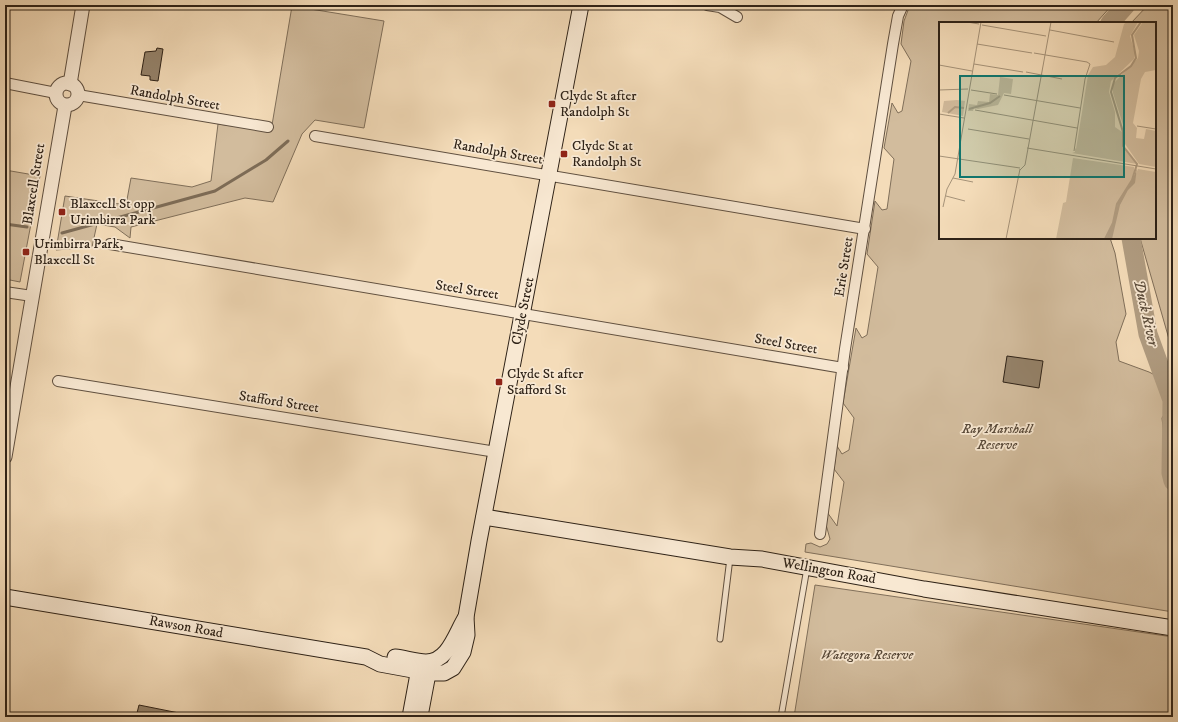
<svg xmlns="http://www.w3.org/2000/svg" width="1178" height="722" viewBox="0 0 1178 722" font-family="'IM FELL DW Pica',serif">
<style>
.green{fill:#d2bc9d;stroke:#806f5a}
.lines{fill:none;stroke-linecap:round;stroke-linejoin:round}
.stream{stroke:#7d6c57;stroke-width:3}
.river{stroke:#b19d82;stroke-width:19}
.building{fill:#95836b;stroke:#2e2217}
.service-casing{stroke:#605040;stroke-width:7}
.minor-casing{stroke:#605040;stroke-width:12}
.tertiary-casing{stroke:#605040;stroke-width:15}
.secondary-casing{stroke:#2e2217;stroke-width:17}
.service{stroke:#f8e8d2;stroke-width:5}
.minor{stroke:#f8e8d2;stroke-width:10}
.tertiary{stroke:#f8e8d2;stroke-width:13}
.secondary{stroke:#f8e8d2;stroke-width:15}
.poi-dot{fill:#8f2418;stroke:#f8e8d2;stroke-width:1.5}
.labels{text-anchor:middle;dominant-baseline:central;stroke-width:3.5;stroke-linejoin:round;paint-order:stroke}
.poi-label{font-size:14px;fill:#2e2217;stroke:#f8e8d2;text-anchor:start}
.street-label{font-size:14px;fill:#2e2217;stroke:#f8e8d2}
.park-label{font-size:14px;font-style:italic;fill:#574838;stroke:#f8e8d2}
.water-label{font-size:15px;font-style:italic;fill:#5c4d3c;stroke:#f8e8d2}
.inset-river{fill:none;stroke:#b19d82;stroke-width:2}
.inset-road{fill:none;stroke:#a59278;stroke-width:1}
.view{fill:#0f766e;fill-opacity:0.15;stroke:#0f766e;stroke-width:2}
.inset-edge{fill:none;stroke:#2e2217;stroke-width:2}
</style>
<rect width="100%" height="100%" fill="#f4dcb9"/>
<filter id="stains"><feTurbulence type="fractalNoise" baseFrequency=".005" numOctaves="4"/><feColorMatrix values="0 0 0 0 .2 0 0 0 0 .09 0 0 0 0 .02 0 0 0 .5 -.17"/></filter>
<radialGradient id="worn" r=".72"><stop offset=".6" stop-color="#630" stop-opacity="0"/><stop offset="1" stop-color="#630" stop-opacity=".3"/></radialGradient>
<g class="green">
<path d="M910,5H1112L1096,23H940V238H1110L1115,253L1126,314L1116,342L1119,361L1149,372L1161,378C1165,392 1171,405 1162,418L1171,498L1173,500V612L805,552L806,544L811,543L820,547L827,544L830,539L825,521L827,512L837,526L844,482L834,469L837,446L842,454L849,450L854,418L843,403L856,328L862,338L867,335L878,267L867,254L875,201L882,210L887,209L894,159L884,148L892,103L898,113L902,111L911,61L901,44L904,21Z"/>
<polygon points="1148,5 1173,5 1173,353 1140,238 1155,238 1155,23 1131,23"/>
<polygon points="292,6 384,21 364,128 315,120 302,134 273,202 245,198 131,227 130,238 115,227 97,224 92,247 56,250 65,196 126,205 131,178 192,187 211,181 218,124 271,131"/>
<polygon points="5,170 40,176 20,282 5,279"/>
<polygon points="815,585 1173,637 1173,717 794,717"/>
</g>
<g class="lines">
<g class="stream">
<polyline points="5,224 27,227"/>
<polyline points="62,233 215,191 266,160 288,141"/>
</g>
<g class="river">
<polyline points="1110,23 1126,5"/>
<polyline points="1131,238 1148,334 1172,400 1171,473 1173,481"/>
</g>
</g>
<g class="building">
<polygon points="157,48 163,49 158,81 150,80 150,76 141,75 145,52 156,51"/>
<polygon points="1007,356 1043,361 1039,388 1003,382"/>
<polygon points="139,705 199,717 136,717"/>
</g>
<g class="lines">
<g class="service-casing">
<g id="service">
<polyline points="720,639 730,558"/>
<polyline points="781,717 807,568"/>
</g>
</g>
<g class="minor-casing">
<g id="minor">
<polyline points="707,5 720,7 737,17"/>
<polyline points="5,83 56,93"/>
<polyline points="78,95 268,127"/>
<polyline points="315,136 865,229"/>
<polyline points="110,244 843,368"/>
<polyline points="5,292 32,296"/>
<polyline points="58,381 496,452"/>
<polyline points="820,534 845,349 893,44 898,16 903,5"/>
</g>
</g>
<g class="tertiary-casing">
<g id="tertiary">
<circle cx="67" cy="94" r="11"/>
<polyline points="70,84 83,5"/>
<polyline points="5,457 65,106"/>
</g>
</g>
<g class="secondary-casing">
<g id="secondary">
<polyline points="484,517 730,557 762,559 924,589 1173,628"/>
<polyline points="5,597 366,657 380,664 429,673 444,673 453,668 463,652 467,635 466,617 479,541 581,5"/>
<path d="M395,657C405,658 416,662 426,662C449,662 456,632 466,617"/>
<polyline points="420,716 430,663"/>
<polyline points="410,717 420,663"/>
</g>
</g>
<use href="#service" class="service"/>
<use href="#minor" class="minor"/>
<use href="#tertiary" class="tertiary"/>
<use href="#secondary" class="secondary"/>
</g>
<g class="poi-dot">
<rect x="548" y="100" width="8" height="8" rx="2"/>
<rect x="560" y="150" width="8" height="8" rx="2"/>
<rect x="58" y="208" width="8" height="8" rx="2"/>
<rect x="22" y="248" width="8" height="8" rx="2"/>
<rect x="495" y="378" width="8" height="8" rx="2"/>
</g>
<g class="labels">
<g class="poi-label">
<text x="560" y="96">Clyde St after<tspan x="560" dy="16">Randolph St</tspan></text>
<text x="572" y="146">Clyde St at<tspan x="572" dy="16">Randolph St</tspan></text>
<text x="70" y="204">Blaxcell St opp<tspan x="70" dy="16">Urimbirra Park</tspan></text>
<text x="34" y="244">Urimbirra Park,<tspan x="34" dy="16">Blaxcell St</tspan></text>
<text x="507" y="374">Clyde St after<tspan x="507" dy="16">Stafford St</tspan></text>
</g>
<g class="street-label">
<text transform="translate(175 98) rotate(10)">Randolph Street</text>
<text transform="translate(498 152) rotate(10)">Randolph Street</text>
<text transform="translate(34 184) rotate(-81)">Blaxcell Street</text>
<text transform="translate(844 267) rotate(-81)">Erie Street</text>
<text transform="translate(467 290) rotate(9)">Steel Street</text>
<text transform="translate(523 311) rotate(-79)">Clyde Street</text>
<text transform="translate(786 344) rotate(10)">Steel Street</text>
<text transform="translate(279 402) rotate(9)">Stafford Street</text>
<text transform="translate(829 571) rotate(10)">Wellington Road</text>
<text transform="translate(186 627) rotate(10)">Rawson Road</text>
</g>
<g class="park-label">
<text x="997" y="429">Ray Marshall<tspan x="997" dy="16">Reserve</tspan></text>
<text x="867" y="655">Wategora Reserve</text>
</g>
<g class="water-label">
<text transform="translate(1146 313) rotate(77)">Duck River</text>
</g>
</g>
<g transform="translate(939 22)">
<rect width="217" height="217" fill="#f4dcb9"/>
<path d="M188,0H199L191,14L196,31L195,37L172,59L170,70L176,90V105L183,110L184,124L198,142L133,131L136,130V126L137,127L149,53L154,45L167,43L176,35L185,2ZM204,0H217V48L206,50L202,57L194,101L198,106L197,116L205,117L207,107L217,109V145L200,142L186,122V109L174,71V62L199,36L200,29L195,13ZM61,55L74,57L72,72L65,71L59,83L39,87L35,86L34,89H29L30,82L38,83L39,79L50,80L51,72L59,73ZM18,78L26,79L24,94L3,90L5,79ZM134,136L195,145V157L199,147L217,150V217H117L124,181L127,180Z" fill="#d2bc9d"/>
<path d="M198,146L196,161L189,168L181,183L173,217H167L174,201L179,181L193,159Z" fill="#b19d82"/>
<path class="inset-river" d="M30,87L51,81L61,74M9,91L16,85L25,86M166,217L174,201L178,182L193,158L198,142L184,124V110L172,70L176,56L192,44L197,36L193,13L202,0"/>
<path class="inset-road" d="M28,0L40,2M43,3L107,14M111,8L175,20M38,22L93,31M95,31L148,40L151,42L146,57L135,129M35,42L84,50M0,43L33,49M87,50L123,57M0,68L29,67M32,68L58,72M65,73L141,86M36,88L138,106M0,92L25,96M198,104L217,107M29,107L90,117M88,126L217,147M0,134L81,146M81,148L86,143L112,0M14,156L34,160M7,174L26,179M4,185L8,167L16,152L42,0M67,217L81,147"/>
<path class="view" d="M21,54H185V155H21Z"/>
<rect width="217" height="217" class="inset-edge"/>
</g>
<rect width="1178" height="722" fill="none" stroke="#f4dcb9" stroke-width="20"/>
<rect x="6" y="6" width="1166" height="710" fill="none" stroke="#2e2217" stroke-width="2"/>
<rect x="10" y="10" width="1158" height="702" fill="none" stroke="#2e2217"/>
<rect width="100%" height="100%" filter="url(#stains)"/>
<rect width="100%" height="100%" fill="url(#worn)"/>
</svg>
